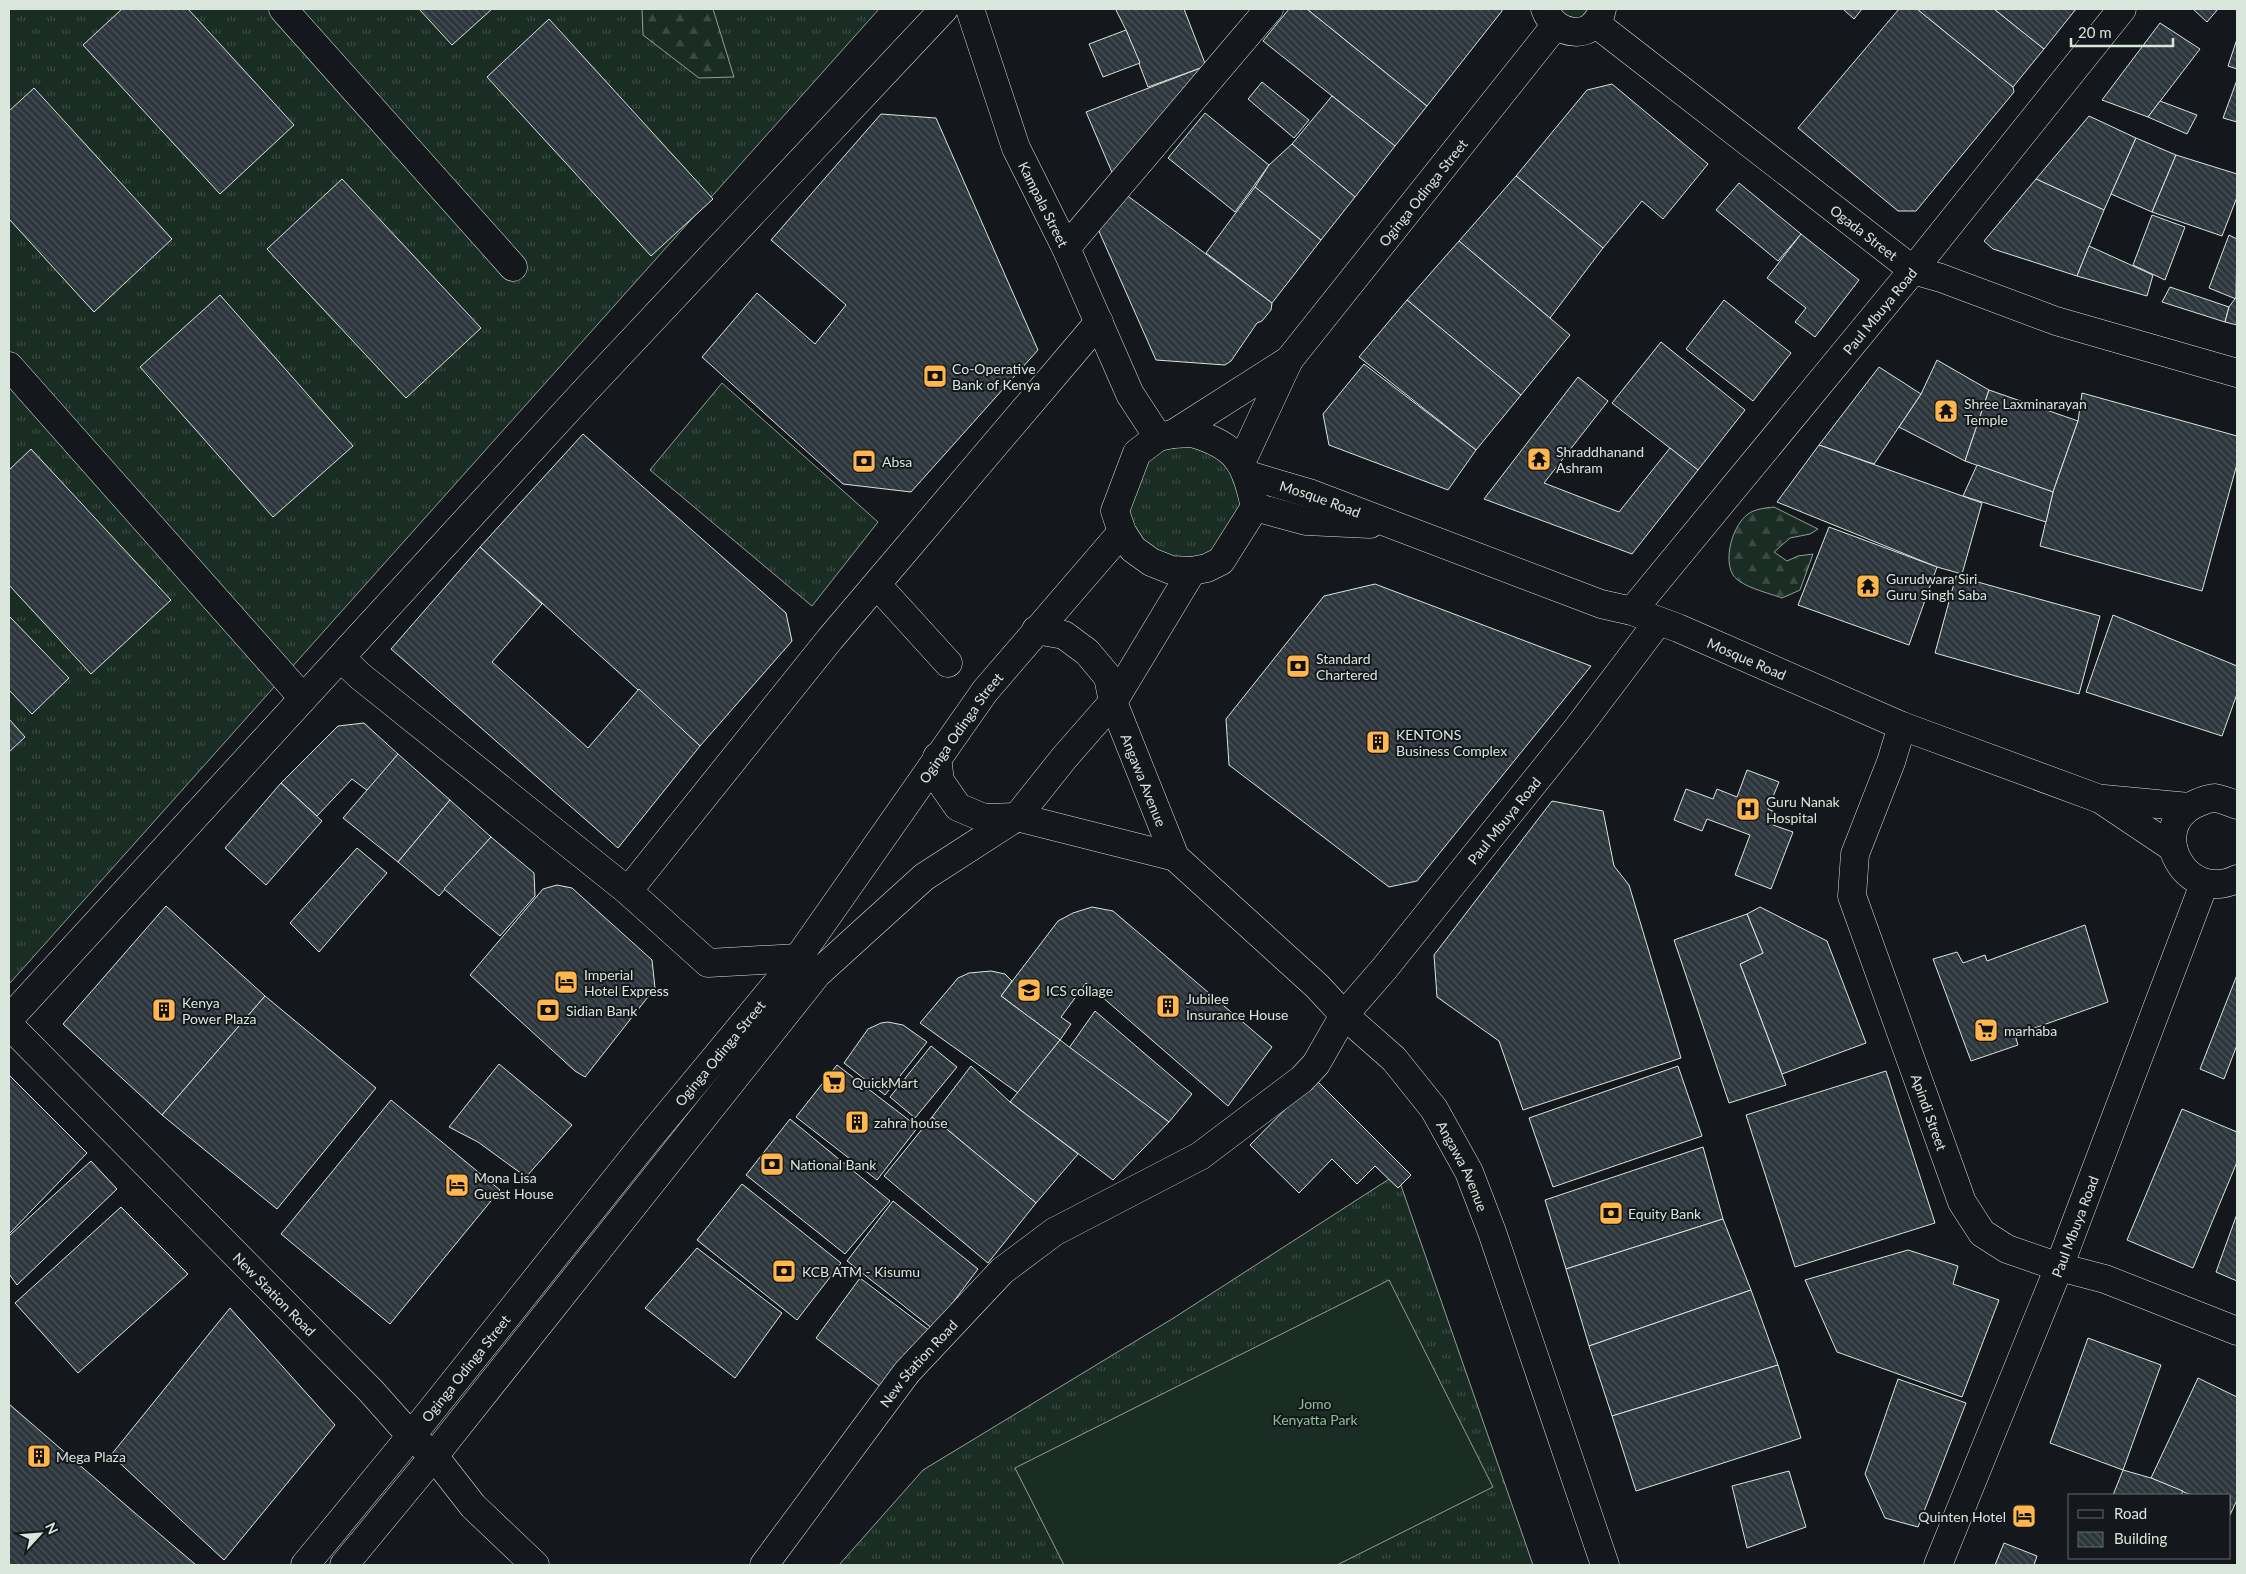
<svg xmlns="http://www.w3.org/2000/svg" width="2246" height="1574" viewBox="0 0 2246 1574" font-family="Lato,sans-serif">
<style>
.grass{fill:url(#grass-tufts);stroke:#939e99}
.forest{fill:url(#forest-firs);stroke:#939e99}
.pitch{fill:#1a2d24;stroke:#939e99}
.building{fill:url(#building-back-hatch);stroke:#d8e6dc}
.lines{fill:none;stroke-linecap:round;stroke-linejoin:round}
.street-casing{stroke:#d8e6dc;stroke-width:29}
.secondary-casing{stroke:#d8e6dc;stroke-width:29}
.street{stroke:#14181c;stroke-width:28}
.secondary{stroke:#14181c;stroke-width:28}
.labels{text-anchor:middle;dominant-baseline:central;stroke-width:4;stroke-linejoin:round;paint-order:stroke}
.street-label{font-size:14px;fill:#d8e6dc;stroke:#14181c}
.poi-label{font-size:14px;fill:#d8e6dc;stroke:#14181c;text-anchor:start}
.park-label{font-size:14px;fill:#8ac095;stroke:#14181c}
</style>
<defs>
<pattern id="grass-tufts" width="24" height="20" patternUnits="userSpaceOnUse" patternTransform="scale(1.25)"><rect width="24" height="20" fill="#1a2d24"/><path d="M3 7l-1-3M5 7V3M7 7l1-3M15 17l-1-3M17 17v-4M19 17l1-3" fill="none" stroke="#3b4b43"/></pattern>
<pattern id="forest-firs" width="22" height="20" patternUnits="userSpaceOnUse" patternTransform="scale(1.25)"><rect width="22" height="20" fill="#1a2d24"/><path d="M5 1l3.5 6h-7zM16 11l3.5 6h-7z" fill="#3b4b43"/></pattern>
<pattern id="building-back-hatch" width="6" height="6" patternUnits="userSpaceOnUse" patternTransform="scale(1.25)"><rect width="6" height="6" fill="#2c363c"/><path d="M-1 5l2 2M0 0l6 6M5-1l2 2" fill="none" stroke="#4a5358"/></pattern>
</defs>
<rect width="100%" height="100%" fill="#14181c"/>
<g class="grass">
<polygon points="9,9 879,9 10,983 9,981"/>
<polygon points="1550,9 1595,9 1580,24"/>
<polygon points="722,383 878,522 812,606 650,470"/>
<polygon points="1175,441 1226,458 1247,493 1215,553 1199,558 1176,558 1150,549 1128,522 1138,459"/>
<polygon points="1397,1174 1533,1565 839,1565 923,1470 1172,1319"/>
</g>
<g class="forest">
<polygon points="642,9 713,9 734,77 699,78 643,35"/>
<path d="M1774,507L1818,529L1810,534L1790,538L1774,552L1787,561L1798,556L1813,554L1800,590L1782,598C1769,593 1741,587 1733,575C1723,558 1733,525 1748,514C1755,509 1765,508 1774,507Z"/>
</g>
<polygon class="pitch" points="1389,1280 1493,1487 1337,1565 1064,1565 1015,1468"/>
<g class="building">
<polygon points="122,9 188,9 294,125 220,194 83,45"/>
<polygon points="419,9 492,9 452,45"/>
<polygon points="1119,9 1184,9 1206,66 1148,87 1126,30 1116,10"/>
<polygon points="1289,9 1307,9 1427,106 1395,146 1263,41"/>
<polygon points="1307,9 1502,9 1502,11 1427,106"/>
<polygon points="1843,9 1862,9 1854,19"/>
<polygon points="1899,9 1917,9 2013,87 2014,92 1916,211 1898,211 1798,128"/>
<polygon points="1917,9 1994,9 2044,49 2013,87"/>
<polygon points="1994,9 2076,9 2044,49"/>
<polygon points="2193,9 2218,9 2207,22"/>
<polygon points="549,19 713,199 651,256 487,77"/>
<polygon points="2160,23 2200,49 2148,117 2102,100"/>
<polygon points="1126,30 1140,63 1103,77 1089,44"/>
<polygon points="2237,39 2237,69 2228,66"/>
<polygon points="1206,66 1114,177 1086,112"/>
<polygon points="2237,80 2237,122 2223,118"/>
<polygon points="1262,82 1309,120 1294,138 1248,99"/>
<polygon points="1612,84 1708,164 1663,219 1642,201 1603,248 1516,176 1587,90"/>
<polygon points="34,88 172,239 94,312 9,219 9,111"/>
<polygon points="1332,96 1395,146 1355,197 1292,144"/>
<polygon points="2160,101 2197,115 2187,134 2148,117"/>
<polygon points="1205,113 1269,165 1235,212 1168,158"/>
<polygon points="881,114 936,118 1038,350 911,492 843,484 702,357 757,293 815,344 846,305 771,240"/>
<polygon points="2089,116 2136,138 2104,210 2036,179"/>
<polygon points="2136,138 2176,155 2152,212 2111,194"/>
<polygon points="1292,144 1355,197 1321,240 1255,187 1269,165"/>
<polygon points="2176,155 2237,174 2237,197 2222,236 2152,212"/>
<polygon points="1516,176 1603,248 1550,318 1459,241"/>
<polygon points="342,179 481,328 406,398 267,249"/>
<polygon points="2036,179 2104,210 2077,276 1993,249 1984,241"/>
<polygon points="1739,183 1801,234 1778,261 1716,210"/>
<polygon points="1255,187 1321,240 1272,303 1206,253"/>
<polygon points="1121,191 1272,303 1271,310 1262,321 1257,323 1231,361 1225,365 1156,360 1094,220"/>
<polygon points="2152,215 2185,227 2165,280 2133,265"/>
<polygon points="1801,234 1859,280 1815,337 1795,322 1806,308 1767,278"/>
<polygon points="2229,235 2237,239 2236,299 2209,288"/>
<polygon points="1459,241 1570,335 1521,395 1407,300"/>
<polygon points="2089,246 2153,275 2147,296 2077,276"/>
<polygon points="2170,287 2229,307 2225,322 2162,302"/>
<polygon points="220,295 353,446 273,517 140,367"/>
<polygon points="2237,296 2237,325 2225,322 2229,307"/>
<polygon points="1407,300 1521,395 1476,450 1359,357"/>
<polygon points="1724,300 1791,353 1753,401 1686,349"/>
<polygon points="1661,342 1745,410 1698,470 1612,403"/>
<polygon points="1937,360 1989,390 1965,461 1899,427 1921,394"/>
<polygon points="1364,364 1476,450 1448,490 1329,445 1323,414"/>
<polygon points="1879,367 1921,394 1874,464 1819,445"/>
<polygon points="1578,377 1608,401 1544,483 1619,512 1670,448 1698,470 1632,554 1484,499"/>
<polygon points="1989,390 2078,421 2053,492 1965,461"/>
<polygon points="2082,393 2237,436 2237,464 2202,591 2040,546 2053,492 2078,421"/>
<polygon points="583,434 786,613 792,641 700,746 480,547"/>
<polygon points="1819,445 1982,503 1962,574 1937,567 1777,502"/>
<polygon points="31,449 171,600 91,674 9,585 9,470"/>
<polygon points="1977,465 2053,492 2046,522 1963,496"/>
<polygon points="1829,527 1937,567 1909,645 1798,605"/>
<polygon points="480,547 542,604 492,662 588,748 639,689 700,746 618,848 391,649"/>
<polygon points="1956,576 2100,616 2079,694 1935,653"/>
<polygon points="1375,584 1591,666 1417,881 1389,887 1229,765 1226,719 1324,596"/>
<polygon points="2113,615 2237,666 2237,694 2222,736 2086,692"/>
<polygon points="9,616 69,678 32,714 9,690"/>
<polygon points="9,719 25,737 9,752"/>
<polygon points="364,723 398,754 368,791 352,779 317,816 281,783 338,726"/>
<polygon points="398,754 450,800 398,862 343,818"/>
<polygon points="1747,770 1779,782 1768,809 1777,813 1773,825 1793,832 1771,889 1735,875 1750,835 1707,819 1702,831 1674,820 1686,789 1713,799 1717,789 1737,797"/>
<polygon points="281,783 322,821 266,885 225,848"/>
<polygon points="450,800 491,837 439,896 398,862"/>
<polygon points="1552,801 1603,811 1614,866 1629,885 1681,1058 1523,1110 1499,1041 1437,997 1434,955"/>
<polygon points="491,837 534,873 535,896 500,936 444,889"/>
<polygon points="357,848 387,873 319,952 290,923"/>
<polygon points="557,885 572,888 652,960 655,988 585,1077 575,1071 470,975 543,889"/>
<polygon points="166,906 265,996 162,1115 63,1024"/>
<polygon points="1092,907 1113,911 1272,1047 1228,1106 1086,983 1061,1017 1071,1024 1060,1040 1001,996 1058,921 1073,913"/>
<polygon points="1760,907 1827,941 1866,1043 1782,1074 1740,964 1763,953 1747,914"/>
<polygon points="1747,914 1763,953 1740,964 1786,1085 1729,1103 1674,940"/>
<polygon points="2085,925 2108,1002 2015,1035 2018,1045 1971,1061 1933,959 1957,952 1963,963 1985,955 1987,961"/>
<polygon points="991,971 1005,974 1012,981 1001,996 1060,1040 1018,1093 920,1023 958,978 969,973"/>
<polygon points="2237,975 2237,1045 2224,1079 2200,1069"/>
<polygon points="265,996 376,1088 277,1209 162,1115"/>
<polygon points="1095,1011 1192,1094 1169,1122 1069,1048"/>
<polygon points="888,1022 903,1025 927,1042 885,1095 844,1063 868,1029 881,1023"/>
<polygon points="1060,1040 1169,1122 1113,1180 1010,1102"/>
<polygon points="931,1046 957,1067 915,1118 890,1097"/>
<polygon points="499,1064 572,1125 526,1177 478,1142 449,1127"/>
<polygon points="837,1065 918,1127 877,1180 796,1117"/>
<polygon points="971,1066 1010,1102 1078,1154 1036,1203 932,1117"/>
<polygon points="1678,1066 1702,1136 1553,1187 1529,1118"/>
<polygon points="1886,1071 1935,1223 1795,1267 1746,1115"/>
<polygon points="9,1075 87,1153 9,1234"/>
<polygon points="1315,1079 1411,1175 1398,1188 1375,1166 1357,1184 1332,1159 1299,1193 1250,1145"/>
<polygon points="391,1100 500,1190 390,1324 281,1234"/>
<polygon points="2182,1109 2237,1132 2237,1162 2193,1268 2127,1240"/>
<polygon points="932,1117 1036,1203 988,1263 884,1176"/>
<polygon points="790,1119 890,1201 845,1254 746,1175"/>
<polygon points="1703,1147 1723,1219 1566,1269 1545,1200"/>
<polygon points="91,1161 117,1189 17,1285 9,1274 9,1236"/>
<polygon points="742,1184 841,1263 797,1320 697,1240"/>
<polygon points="893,1201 978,1269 933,1329 847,1261"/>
<polygon points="121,1207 188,1274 78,1373 15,1303"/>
<polygon points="2237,1214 2237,1281 2216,1272"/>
<polygon points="1723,1219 1751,1290 1589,1346 1566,1269"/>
<polygon points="697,1248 782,1313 735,1378 645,1308"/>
<polygon points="1908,1250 1958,1266 1953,1284 1999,1300 1962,1397 1837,1352 1805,1280"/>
<polygon points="860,1278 930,1331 885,1390 816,1338"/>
<polygon points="1751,1290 1778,1365 1612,1416 1589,1346"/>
<polygon points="230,1308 335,1425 224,1560 111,1455"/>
<polygon points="2088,1338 2161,1365 2123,1470 2050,1443"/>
<polygon points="1778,1365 1801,1438 1636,1491 1612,1416"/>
<polygon points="2198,1378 2237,1397 2237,1500 2230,1515 2230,1495 2191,1495 2151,1478"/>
<polygon points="1898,1379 1966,1403 1918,1527 1885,1518 1865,1474"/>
<polygon points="9,1404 128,1507 196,1565 9,1565"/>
<polygon points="2123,1470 2151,1478 2183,1491 2181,1495 2113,1495"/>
<polygon points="1789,1471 1806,1527 1747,1548 1732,1486"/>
<polygon points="2004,1543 2037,1556 2034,1565 1995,1565"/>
</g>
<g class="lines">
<g class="street-casing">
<g id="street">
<polyline points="283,9 513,267"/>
<path id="s1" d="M970,9L1016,148L1066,248L1130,394L1158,437"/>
<path id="s2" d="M1595,23L1913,270L1941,278L2056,321L2237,373"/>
<polyline points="1066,248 1269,9"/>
<polyline points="9,366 303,698"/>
<polyline points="877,585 948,663"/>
<path id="s3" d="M1632,611L1913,270L2122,9"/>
<polyline points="341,658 360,676 628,891 708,963 798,958 812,970"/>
<path id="s4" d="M1902,726L1891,762L1855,854L1852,896L1962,1202L1982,1233L2007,1249L2059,1267L2105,1279L2237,1331"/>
<polyline points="628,891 830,639 1099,322"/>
<polyline points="9,1019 586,390 944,9"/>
<path id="s5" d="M9,1025L371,1391L411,1436L434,1456L473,1506L535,1565"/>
<path id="s6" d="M764,1565L907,1372L1002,1271L1054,1232L1200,1156L1302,1079L1316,1064L1344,1015L1384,969L1577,729L1658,622"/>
<path id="s7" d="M1938,1565L2059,1267L2204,884"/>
</g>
</g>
<g class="secondary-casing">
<g id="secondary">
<path d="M1545,9C1555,38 1596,41 1602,9"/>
<path d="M1192,433C1238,446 1245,463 1255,507L1221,561L1207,568L1192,571L1171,570L1151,562L1133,549L1122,532L1115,511L1137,453L1158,437L1173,434Z"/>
<polyline points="1173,434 1289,360"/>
<path id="s8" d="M1241,463L1289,360L1555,26"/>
<path id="s9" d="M1248,475L1312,494L1601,604L1632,611L1678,628L1902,726L2100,799L2173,848"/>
<polyline points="1255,507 1306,521 1370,524"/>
<path id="s10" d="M1036,630L1064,635L1087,652L1108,677L1113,702L1175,857L1317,986L1344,1015L1394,1059L1434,1109L1469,1172L1492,1232L1605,1565"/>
<polyline points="937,757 940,781 958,807 984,818 1017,817 1175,857"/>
<polyline points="2104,799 2189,807"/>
<path d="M2237,805C2231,803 2222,799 2215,798C2207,798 2200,802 2193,805C2147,830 2185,904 2237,879"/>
<path id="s11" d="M305,1565L411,1436L648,1139L798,958L985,691L1122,532"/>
<polyline points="344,1565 434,1456 817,974 924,877 1017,817 1064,758 1113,702 1192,571"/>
</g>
</g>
<use href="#street" class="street"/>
<use href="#secondary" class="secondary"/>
</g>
<defs>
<g id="bank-square" transform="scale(1.25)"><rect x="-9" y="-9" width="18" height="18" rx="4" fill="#ffb74d" stroke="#14181c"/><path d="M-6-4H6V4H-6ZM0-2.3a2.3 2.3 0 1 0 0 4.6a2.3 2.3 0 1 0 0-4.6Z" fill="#111"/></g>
<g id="temple-square" transform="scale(1.25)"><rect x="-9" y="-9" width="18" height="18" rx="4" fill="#ffb74d" stroke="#14181c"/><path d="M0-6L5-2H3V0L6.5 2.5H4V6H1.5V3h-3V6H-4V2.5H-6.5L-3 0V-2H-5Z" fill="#111"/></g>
<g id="building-square" transform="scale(1.25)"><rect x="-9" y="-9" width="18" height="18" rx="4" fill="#ffb74d" stroke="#14181c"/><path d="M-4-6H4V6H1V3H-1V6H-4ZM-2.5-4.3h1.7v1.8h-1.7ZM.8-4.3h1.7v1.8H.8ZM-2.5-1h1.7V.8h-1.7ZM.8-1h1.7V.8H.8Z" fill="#111"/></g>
<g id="hospital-square" transform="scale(1.25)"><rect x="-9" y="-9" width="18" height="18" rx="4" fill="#ffb74d" stroke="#14181c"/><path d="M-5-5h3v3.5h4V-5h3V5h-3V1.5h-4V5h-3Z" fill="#111"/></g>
<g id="hotel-square" transform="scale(1.25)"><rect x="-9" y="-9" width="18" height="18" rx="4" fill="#ffb74d" stroke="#14181c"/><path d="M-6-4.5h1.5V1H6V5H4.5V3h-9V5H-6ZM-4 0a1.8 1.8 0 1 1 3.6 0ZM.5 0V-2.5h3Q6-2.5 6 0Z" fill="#111"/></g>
<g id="school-square" transform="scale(1.25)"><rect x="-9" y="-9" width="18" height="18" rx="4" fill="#ffb74d" stroke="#14181c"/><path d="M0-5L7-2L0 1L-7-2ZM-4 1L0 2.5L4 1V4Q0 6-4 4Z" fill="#111"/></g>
<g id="supermarket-square" transform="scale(1.25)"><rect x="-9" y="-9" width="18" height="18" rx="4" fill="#ffb74d" stroke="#14181c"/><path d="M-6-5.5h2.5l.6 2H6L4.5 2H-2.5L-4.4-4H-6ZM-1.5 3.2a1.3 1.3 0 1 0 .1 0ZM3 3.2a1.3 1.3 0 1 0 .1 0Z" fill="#111"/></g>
</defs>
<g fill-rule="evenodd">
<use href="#bank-square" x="935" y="376"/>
<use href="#temple-square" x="1946" y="411"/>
<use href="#temple-square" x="1539" y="459"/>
<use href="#bank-square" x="864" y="461"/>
<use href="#temple-square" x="1868" y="586"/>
<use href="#bank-square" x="1298" y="666"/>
<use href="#building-square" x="1378" y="742"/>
<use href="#hospital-square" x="1748" y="809"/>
<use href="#hotel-square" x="566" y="982"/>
<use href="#school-square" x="1029" y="990"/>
<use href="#building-square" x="1168" y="1006"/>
<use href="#building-square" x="164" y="1010"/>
<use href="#bank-square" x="548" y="1010"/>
<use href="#supermarket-square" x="1986" y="1030"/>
<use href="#supermarket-square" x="834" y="1082"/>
<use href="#building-square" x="857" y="1122"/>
<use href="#bank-square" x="772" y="1164"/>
<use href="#hotel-square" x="457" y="1185"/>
<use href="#bank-square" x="1611" y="1213"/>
<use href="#bank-square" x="784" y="1271"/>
<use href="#building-square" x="39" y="1456"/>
<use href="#hotel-square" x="2024" y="1516"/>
</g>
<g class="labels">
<g class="street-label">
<text stroke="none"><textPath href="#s8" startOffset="328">Oginga Odinga Street</textPath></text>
<text stroke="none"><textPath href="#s1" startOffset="209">Kampala Street</textPath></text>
<text stroke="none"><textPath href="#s2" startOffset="341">Ogada Street</textPath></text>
<text stroke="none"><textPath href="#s3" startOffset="389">Paul Mbuya Road</textPath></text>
<text stroke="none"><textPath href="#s9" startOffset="76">Mosque Road</textPath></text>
<text stroke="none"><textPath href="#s9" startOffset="532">Mosque Road</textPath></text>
<text stroke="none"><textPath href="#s11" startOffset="1064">Oginga Odinga Street</textPath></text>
<text stroke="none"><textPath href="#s10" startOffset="199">Angawa Avenue</textPath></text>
<text stroke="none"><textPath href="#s6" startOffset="1065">Paul Mbuya Road</textPath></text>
<text stroke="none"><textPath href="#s11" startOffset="659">Oginga Odinga Street</textPath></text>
<text stroke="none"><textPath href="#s4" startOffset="408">Apindi Street</textPath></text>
<text stroke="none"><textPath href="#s10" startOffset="708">Angawa Avenue</textPath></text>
<text stroke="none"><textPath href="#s7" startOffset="365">Paul Mbuya Road</textPath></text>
<text stroke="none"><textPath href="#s5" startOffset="378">New Station Road</textPath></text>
<text stroke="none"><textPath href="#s6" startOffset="254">New Station Road</textPath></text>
<text stroke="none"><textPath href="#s11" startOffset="254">Oginga Odinga Street</textPath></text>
</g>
<g class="poi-label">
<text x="952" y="368">Co-Operative<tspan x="952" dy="16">Bank of Kenya</tspan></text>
<text x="1964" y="403">Shree Laxminarayan<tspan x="1964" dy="16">Temple</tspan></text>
<text x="1556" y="451">Shraddhanand<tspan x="1556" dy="16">Ashram</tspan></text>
<text x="882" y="461">Absa</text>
<text x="1886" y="578">Gurudwara Siri<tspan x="1886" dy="16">Guru Singh Saba</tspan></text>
<text x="1316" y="658">Standard<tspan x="1316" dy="16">Chartered</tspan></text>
<text x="1396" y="734">KENTONS<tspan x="1396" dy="16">Business Complex</tspan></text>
<text x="1766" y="801">Guru Nanak<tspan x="1766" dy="16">Hospital</tspan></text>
<text x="584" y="974">Imperial<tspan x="584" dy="16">Hotel Express</tspan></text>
<text x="1046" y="990">ICS collage</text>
<text x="1186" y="998">Jubilee<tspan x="1186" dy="16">Insurance House</tspan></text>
<text x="182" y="1002">Kenya<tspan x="182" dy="16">Power Plaza</tspan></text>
<text x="566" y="1010">Sidian Bank</text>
<text x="2004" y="1030">marhaba</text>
<text x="852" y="1082">QuickMart</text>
<text x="874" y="1122">zahra house</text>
<text x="790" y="1164">National Bank</text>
<text x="474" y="1177">Mona Lisa<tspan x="474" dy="16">Guest House</tspan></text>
<text x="1628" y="1213">Equity Bank</text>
<text x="802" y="1271">KCB ATM - Kisumu</text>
<text x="56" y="1456">Mega Plaza</text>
<text x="2006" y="1516" text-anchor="end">Quinten Hotel</text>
</g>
<g class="park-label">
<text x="1315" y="1403">Jomo<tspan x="1315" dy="16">Kenyatta Park</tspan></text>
</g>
</g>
<rect width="2246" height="1574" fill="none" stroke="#d8e6dc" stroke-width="20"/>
<rect x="2068" y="1494" width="162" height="65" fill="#14181c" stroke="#626a69"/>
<rect x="2078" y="1510" width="25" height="8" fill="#14181c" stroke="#626a69"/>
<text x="2114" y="1519" font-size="15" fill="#d8e6dc">Road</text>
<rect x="2078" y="1532" width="25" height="15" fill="url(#building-back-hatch)" stroke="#626a69"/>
<text x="2114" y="1544" font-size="15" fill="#d8e6dc">Building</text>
<g transform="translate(40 1534) rotate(64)" stroke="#14181c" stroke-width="4" paint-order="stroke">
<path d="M0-4L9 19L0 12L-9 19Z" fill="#d8e6dc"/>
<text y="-8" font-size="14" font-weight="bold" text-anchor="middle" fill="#d8e6dc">N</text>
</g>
<path d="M2071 38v8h102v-8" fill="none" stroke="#d8e6dc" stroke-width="2.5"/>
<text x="2078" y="38" font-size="15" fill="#d8e6dc" stroke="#14181c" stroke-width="4" paint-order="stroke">20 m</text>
</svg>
